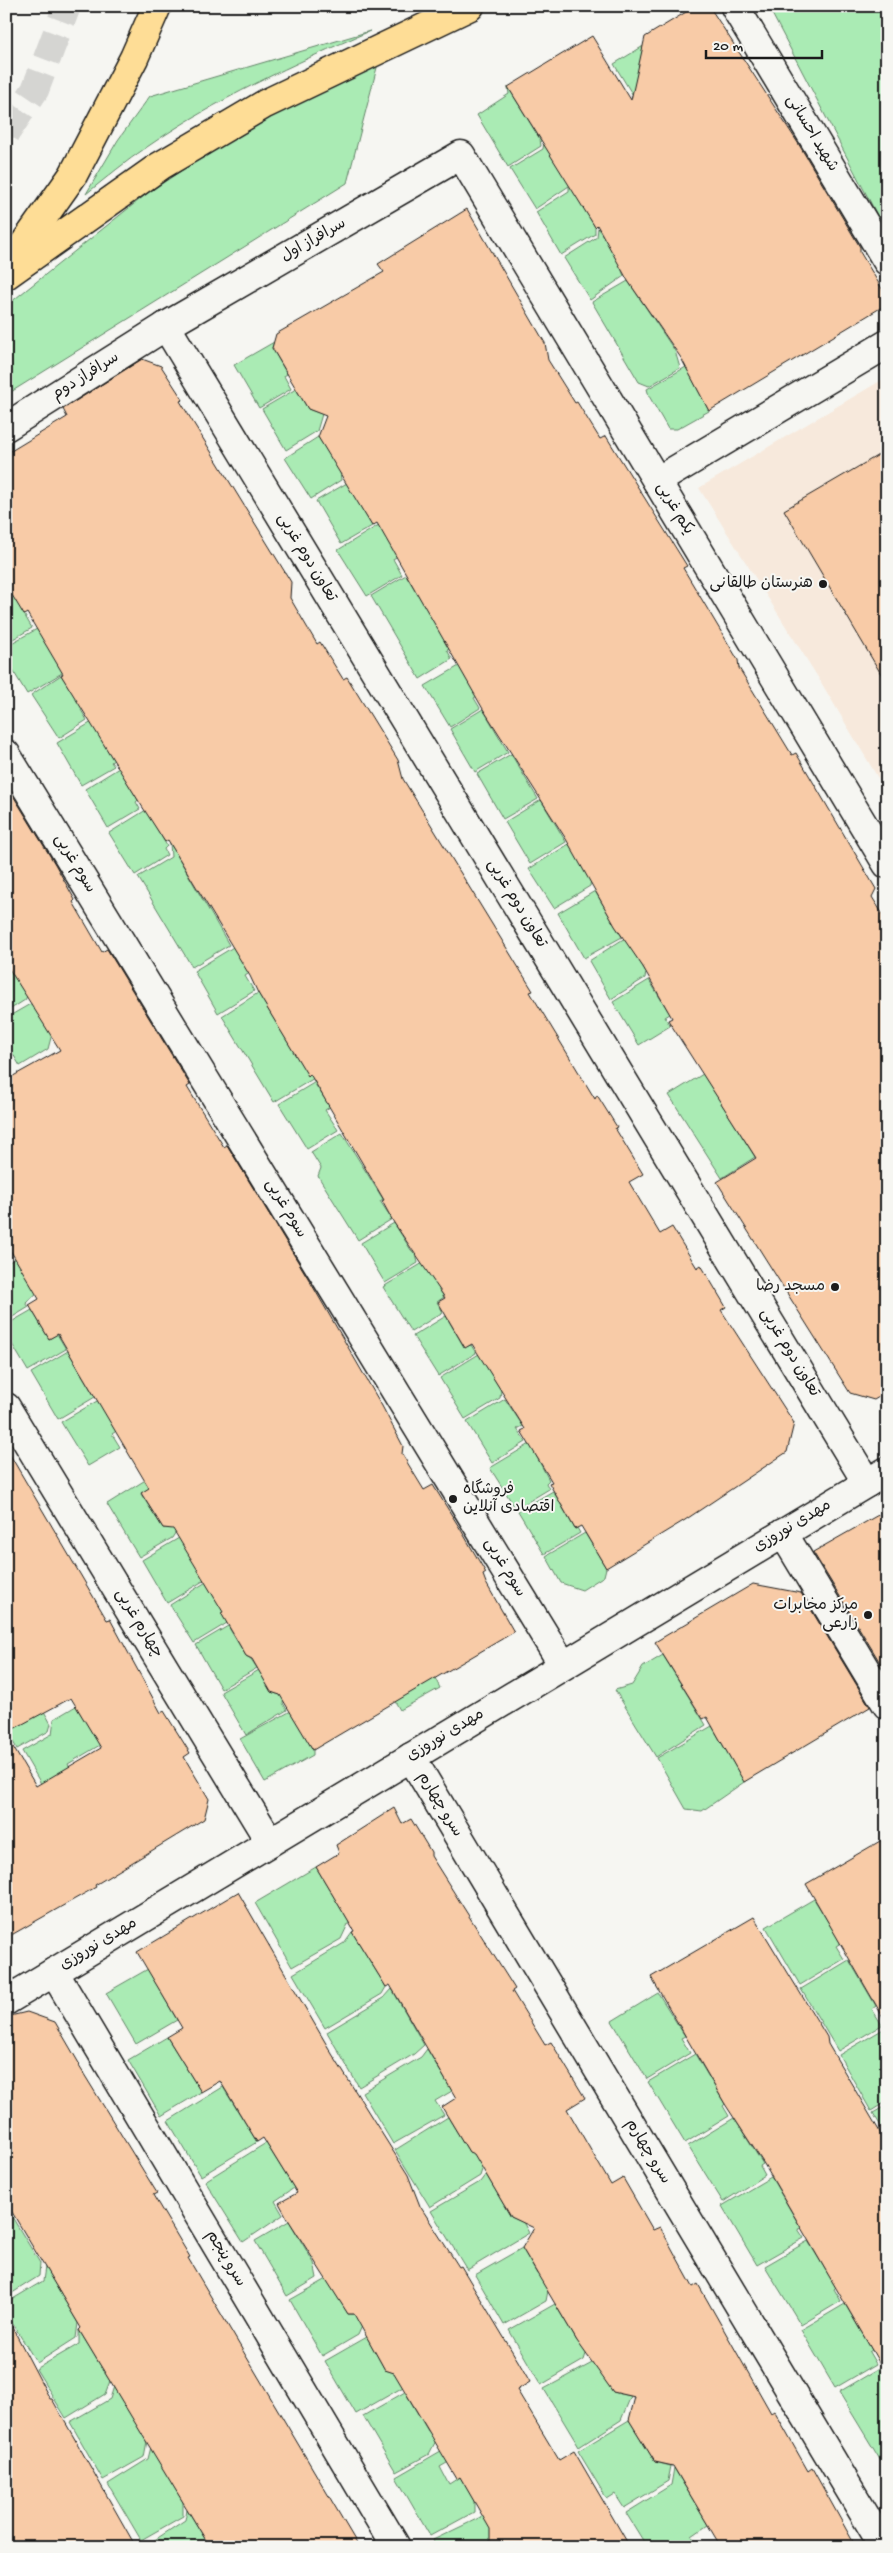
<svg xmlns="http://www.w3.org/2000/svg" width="893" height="2553" viewBox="0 0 893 2553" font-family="'Gochi Hand','Playpen Sans Arabic',sans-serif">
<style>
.built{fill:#f7e9dc}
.green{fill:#aaebb4;stroke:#638468}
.building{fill:#f8cba7;stroke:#1c1c1c}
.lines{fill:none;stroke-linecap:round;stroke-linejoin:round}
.trunk-tunnel{stroke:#d5d5d2;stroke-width:28;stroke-dasharray:28 14;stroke-linecap:butt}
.minor-casing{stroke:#1c1c1c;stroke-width:31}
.tertiary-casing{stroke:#1c1c1c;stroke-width:31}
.trunk-casing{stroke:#1c1c1c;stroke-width:31}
.minor{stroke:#f6f6f2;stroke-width:28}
.tertiary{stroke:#f6f6f2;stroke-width:28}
.trunk{stroke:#fedd96;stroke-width:28}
.poi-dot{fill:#1c1c1c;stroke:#f6f6f2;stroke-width:2}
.labels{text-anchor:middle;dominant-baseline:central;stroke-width:4;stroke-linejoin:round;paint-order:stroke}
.street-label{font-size:16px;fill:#1c1c1c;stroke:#f6f6f2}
.poi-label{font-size:16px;fill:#1c1c1c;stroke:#f6f6f2;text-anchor:end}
</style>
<rect width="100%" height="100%" fill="#f6f6f2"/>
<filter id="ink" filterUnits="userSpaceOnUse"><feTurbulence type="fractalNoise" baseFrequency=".02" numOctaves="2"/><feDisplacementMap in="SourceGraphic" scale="10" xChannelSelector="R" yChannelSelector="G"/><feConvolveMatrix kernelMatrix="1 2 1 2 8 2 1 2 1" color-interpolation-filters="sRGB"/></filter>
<g filter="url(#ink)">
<polygon class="built" points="887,377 887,793 819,679 699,488"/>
<g class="green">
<polygon points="768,6 887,6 887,234"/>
<path d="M370,31C295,63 215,100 147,147C126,161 106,178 86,194L118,140L150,96Z"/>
<polygon points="645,45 643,112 614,64"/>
<polygon points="381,52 347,183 6,395 6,306 149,192 273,110"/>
<polygon points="508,87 540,139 541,146 508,167 477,115 509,94"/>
<polygon points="544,141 595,227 595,234 561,255 536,212 569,191 569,186 535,209 510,169 543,149"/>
<polygon points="598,228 619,262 624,276 590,300 564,258 597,237"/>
<polygon points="628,281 675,351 680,368 649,386 639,382 592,302"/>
<polygon points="274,342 272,348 287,374 284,376 291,389 259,408 234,365"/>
<polygon points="686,367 709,411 677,429 668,429 649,396 647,389"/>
<polygon points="296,389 308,409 322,414 317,431 286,450 262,409"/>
<polygon points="318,437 340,470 341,480 311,499 285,458"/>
<polygon points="347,483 372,526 341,544 316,501"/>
<polygon points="382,523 401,554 393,559 402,575 367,596 338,550"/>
<polygon points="406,575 451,649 447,650 452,659 420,679 371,596"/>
<polygon points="8,587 32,628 6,643 6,588"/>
<polygon points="37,629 67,670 27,694 6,659 6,646"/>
<polygon points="459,666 477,696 474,698 480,708 450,727 425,686"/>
<polygon points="61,675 83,708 81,710 87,720 59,738 31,695"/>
<polygon points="483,709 508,752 475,772 450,729"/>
<polygon points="92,722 114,760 111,762 114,766 81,785 57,743"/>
<polygon points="511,754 538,799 503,819 477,774"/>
<polygon points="119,768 138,800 136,802 140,809 108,828 85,789"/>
<polygon points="541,800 566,842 530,864 505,822"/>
<polygon points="146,810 167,846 164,849 167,855 135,875 109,833"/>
<polygon points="170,843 229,945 192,967 138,877 171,857"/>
<polygon points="569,844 591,879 590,886 554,908 529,869"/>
<polygon points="595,891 622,937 584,958 558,913"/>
<polygon points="625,938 646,972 645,978 611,999 589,961"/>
<polygon points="235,946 251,972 245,976 254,991 218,1013 194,971"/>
<polygon points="6,964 31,989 25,1000 6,1012"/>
<polygon points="649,980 670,1014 665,1017 670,1026 639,1045 613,1002"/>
<polygon points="258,993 308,1075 316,1071 316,1077 274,1102 222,1016"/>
<polygon points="32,1003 54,1026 48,1049 20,1066 6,1042 6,1018"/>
<polygon points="703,1074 755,1157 722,1178 669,1095"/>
<polygon points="317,1081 315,1084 330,1107 325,1110 338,1130 307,1149 279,1104"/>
<polygon points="342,1133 383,1199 380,1201 392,1219 358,1240 318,1176 321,1168 311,1152"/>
<polygon points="394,1223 411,1250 416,1254 418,1263 385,1283 361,1243"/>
<polygon points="17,1252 39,1291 26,1303 29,1307 6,1321 6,1264 14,1259"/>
<polygon points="423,1263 444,1297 437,1302 443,1312 411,1332 383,1287"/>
<polygon points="32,1310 49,1339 57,1334 66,1349 28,1371 6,1334 6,1325"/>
<polygon points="446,1316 464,1347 471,1345 476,1353 438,1376 413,1336"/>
<polygon points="68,1351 95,1397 58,1419 31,1373"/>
<polygon points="479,1354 501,1390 500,1398 465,1419 440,1378"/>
<polygon points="104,1397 122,1427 112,1434 120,1447 88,1466 61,1422"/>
<polygon points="505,1399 523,1426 517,1429 526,1442 492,1463 467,1422"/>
<polygon points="530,1444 549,1480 546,1483 549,1489 516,1509 490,1468"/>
<polygon points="147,1479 149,1489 141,1494 163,1528 168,1528 174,1524 179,1527 172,1538 139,1557 107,1504"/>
<polygon points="553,1491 575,1529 577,1528 580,1533 544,1554 518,1511"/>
<polygon points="585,1533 606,1568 604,1576 582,1590 561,1583 546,1556"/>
<polygon points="179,1538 208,1578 167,1603 142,1560"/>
<polygon points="214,1577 227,1623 194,1643 170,1605"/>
<polygon points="228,1626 246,1656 251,1659 257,1668 221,1689 196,1645"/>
<polygon points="663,1655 706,1725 656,1757 615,1690 632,1685 643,1667"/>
<polygon points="371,1660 435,1678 440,1688 400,1710"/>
<polygon points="259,1670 271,1692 284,1696 283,1703 287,1710 246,1735 221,1692"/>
<polygon points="30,1686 51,1724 49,1731 17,1749 6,1729"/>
<polygon points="76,1706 100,1745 68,1764 75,1778 47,1794 22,1751 52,1734 54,1719"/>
<polygon points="291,1711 313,1750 313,1755 265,1782 240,1739"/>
<polygon points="712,1726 739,1773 747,1780 702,1811 686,1809 657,1758"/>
<polygon points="316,1867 349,1922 341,1939 292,1967 255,1903"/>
<polygon points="814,1899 841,1943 836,1946 844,1959 800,1985 766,1927"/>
<polygon points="352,1932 386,1987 382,1994 325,2028 293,1974 344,1943"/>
<polygon points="849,1960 876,2006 872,2009 882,2025 838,2051 801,1989"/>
<polygon points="148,1969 177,2020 136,2044 106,1993"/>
<polygon points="392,1989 424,2045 414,2054 359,2087 327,2032 384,1998"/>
<polygon points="658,1993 685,2036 681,2038 690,2053 647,2079 612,2021"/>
<polygon points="887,2027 887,2101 871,2111 839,2055"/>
<polygon points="167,2037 201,2092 161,2116 128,2060"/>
<polygon points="427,2049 452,2091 435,2101 444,2115 393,2144 362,2092 421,2057"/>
<polygon points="695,2054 725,2104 723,2106 729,2116 685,2143 648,2082"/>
<polygon points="223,2087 257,2142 201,2176 168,2121"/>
<polygon points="887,2105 887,2136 873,2113"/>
<polygon points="448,2117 469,2152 486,2157 480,2176 430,2207 395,2150"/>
<polygon points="734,2118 763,2164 760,2166 765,2175 723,2202 688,2146"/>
<polygon points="266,2143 294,2188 275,2201 283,2215 243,2242 205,2181"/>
<polygon points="486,2174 511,2217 523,2222 529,2233 467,2270 431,2211 480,2182"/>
<polygon points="771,2177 801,2228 798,2229 804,2238 757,2265 722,2206"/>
<polygon points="6,2207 40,2263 39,2276 6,2297"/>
<polygon points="289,2221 314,2263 317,2278 287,2296 255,2241"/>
<polygon points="808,2241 836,2287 834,2289 841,2301 801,2325 765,2266"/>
<polygon points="522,2248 537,2274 553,2265 546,2301 504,2325 475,2275"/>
<polygon points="45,2267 78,2323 76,2338 37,2363 6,2313 6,2303 43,2281"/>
<polygon points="327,2279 348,2314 367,2315 358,2335 322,2356 290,2300"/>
<polygon points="555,2304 577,2341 589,2345 584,2360 541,2385 509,2330"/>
<polygon points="845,2304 872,2350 869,2352 876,2364 835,2388 801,2330"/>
<polygon points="79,2330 110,2381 105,2394 66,2418 36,2369 79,2344"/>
<polygon points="367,2337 385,2370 400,2374 412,2382 356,2414 325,2361"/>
<polygon points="594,2362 613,2392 631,2396 621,2420 579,2447 544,2389"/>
<polygon points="883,2366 887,2372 887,2471 839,2392"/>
<polygon points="114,2386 147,2441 144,2457 103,2480 70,2422 110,2399"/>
<polygon points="405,2392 428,2431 439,2435 429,2454 396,2472 363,2416"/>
<polygon points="629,2420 655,2462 671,2466 668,2481 624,2508 615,2494 607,2499 578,2451"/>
<polygon points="151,2447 183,2502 183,2516 141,2540 108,2484 148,2459"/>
<polygon points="446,2448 452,2460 440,2467 449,2484 460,2477 474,2500 474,2512 430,2536 396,2477"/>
<polygon points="674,2468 708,2525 692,2536 698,2547 647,2547 626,2513 671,2485"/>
<polygon points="187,2509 210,2547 144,2547 185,2520"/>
<polygon points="485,2515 506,2547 436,2547 433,2540"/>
</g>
<g class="building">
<polygon points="696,6 709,6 798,143 860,247 860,252 887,297 887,304 709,411 681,358 628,281 597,225 595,227 508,87 592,36 631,100 645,37"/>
<polygon points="467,209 545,343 548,360 575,403 577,402 600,439 606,436 687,566 683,568 738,660 739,668 792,755 796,753 876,889 872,897 887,921 887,1392 874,1400 850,1393 717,1182 756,1158 668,1020 672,1018 643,967 615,926 566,839 483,709 377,523 372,526 318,437 326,416 308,409 272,348 276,334 384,272 378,264"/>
<polygon points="142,359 161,366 183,400 180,401 291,582 290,598 317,644 320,642 343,679 347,677 398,760 403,779 533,991 530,992 595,1099 597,1095 617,1127 615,1128 643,1174 629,1182 660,1234 672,1227 697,1268 701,1265 726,1307 721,1310 794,1423 787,1452 685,1520 606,1568 581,1526 575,1529 549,1483 552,1482 521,1431 525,1429 472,1344 465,1348 438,1302 445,1298 394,1223 382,1201 384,1200 310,1074 308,1076 258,993 250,976 168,840 165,842 138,800 61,675 63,674 27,613 24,615 6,585 6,454 67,417 63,409"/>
<polygon points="887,450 887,684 784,510"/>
<polygon points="6,784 55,864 75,900 73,902 102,952 107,949 190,1085 187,1087 224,1147 227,1145 308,1278 382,1406 403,1446 402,1454 424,1490 433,1485 461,1530 486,1573 483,1575 486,1583 514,1632 313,1750 280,1695 271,1692 252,1659 246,1656 221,1613 223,1612 173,1529 163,1528 141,1493 149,1488 117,1434 58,1334 49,1339 29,1305 39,1299 6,1243 6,1080 60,1050 6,964"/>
<polygon points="6,1448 107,1620 110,1619 161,1713 164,1711 190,1753 184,1757 209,1799 204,1819 95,1885 96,1887 6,1938 6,1735 36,1786 101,1748 71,1698 6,1733"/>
<polygon points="887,1510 887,1674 813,1552"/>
<polygon points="753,1584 801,1593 870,1707 744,1782 707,1717 703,1719 655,1642"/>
<polygon points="394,1808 402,1824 411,1819 431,1852 431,1856 515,1989 512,1991 545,2045 551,2042 585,2098 567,2109 611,2185 623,2178 653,2230 660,2227 693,2287 698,2284 771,2413 774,2411 808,2471 812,2468 856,2547 721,2547 673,2466 655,2462 629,2420 635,2397 613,2392 577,2341 522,2248 534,2228 511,2217 474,2154 469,2152 442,2107 456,2098 390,1985 386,1987 352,1932 354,1931 316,1867 339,1853 336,1845"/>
<polygon points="887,1837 887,2024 806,1884"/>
<polygon points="238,1892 332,2054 408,2175 420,2206 459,2267 461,2266 518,2361 530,2382 517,2390 559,2460 574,2451 630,2547 490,2547 490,2529 460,2477 457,2479 394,2373 385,2370 354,2314 348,2314 289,2221 279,2203 297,2193 263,2138 257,2142 220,2081 201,2092 167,2037 182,2028 137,1952"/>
<polygon points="754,1917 827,2037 828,2044 887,2144 887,2376 764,2164 725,2104 651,1977"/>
<polygon points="27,2012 55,2022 80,2065 79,2066 157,2193 153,2195 190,2257 188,2258 359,2547 210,2547 79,2330 81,2328 6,2202 6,2017"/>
<polygon points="6,2315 50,2399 52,2399 136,2547 6,2547"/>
</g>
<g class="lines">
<polyline class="trunk-tunnel" points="6,133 35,90 67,6"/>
<g class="minor-casing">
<g id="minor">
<polyline points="735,7 887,261"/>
<polyline points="166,326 867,1483"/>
<polyline points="6,427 166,326 461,155 887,864"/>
<polyline points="657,481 887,344"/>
<polyline points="6,754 563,1665"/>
<polyline points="6,1407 270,1842"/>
<polyline points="783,1533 887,1705"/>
<polyline points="411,1757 884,2547"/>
<polyline points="54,1972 396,2547"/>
</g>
</g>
<g class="tertiary-casing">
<polyline id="tertiary" points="6,2001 887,1471"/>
</g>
<g class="trunk-casing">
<g id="trunk">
<polyline points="10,264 73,175 134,58 157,6"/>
<polyline points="6,275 160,166 265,104 470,6"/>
</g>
</g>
<use href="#minor" class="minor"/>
<use href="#tertiary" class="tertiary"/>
<use href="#trunk" class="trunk"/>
</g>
</g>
<g class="poi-dot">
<circle cx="823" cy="584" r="5"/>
<circle cx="835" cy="1287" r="5"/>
<circle cx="453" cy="1499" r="5"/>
<circle cx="868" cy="1615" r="5"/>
</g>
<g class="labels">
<g class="street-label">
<text transform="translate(811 134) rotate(59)">شهید احسانی</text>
<text transform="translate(314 241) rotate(-30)">سرافراز اول</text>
<text transform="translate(86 377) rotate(-32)">سرافراز دوم</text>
<text transform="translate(674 509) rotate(59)">یکم غربی</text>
<text transform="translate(306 558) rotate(59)">تعاون دوم غربی</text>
<text transform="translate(74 864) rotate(59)">سوم غربی</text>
<text transform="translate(516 904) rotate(59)">تعاون دوم غربی</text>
<text transform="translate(285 1209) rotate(59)">سوم غربی</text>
<text transform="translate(789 1353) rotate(59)">تعاون دوم غربی</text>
<text transform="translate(793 1527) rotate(-31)">مهدی نوروزی</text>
<text transform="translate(504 1568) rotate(59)">سوم غربی</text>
<text transform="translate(138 1624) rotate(59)">چهارم غربی</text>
<text transform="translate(446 1736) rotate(-31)">مهدی نوروزی</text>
<text transform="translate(439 1805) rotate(59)">سرو چهارم</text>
<text transform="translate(99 1945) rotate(-31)">مهدی نوروزی</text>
<text transform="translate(647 2152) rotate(59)">سرو چهارم</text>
<text transform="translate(225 2259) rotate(59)">سرو پنجم</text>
</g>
<g class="poi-label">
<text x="813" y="584">هنرستان طالقانی</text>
<text x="825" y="1287">مسجد رضا</text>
<text x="463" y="1490" text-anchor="start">فروشگاه<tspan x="463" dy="18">اقتصادی آنلاین</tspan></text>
<text x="858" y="1606">مرکز مخابرات<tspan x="858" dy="18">زارعی</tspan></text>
</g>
</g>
<rect width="893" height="2553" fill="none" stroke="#f6f6f2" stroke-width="25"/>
<rect x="12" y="12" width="868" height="2528" fill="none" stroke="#1c1c1c" stroke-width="2" filter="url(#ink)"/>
<path d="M706 50v8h116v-8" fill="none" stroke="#1c1c1c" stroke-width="2.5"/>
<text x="713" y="50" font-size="15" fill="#1c1c1c" stroke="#f6f6f2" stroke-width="4" paint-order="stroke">20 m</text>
</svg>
